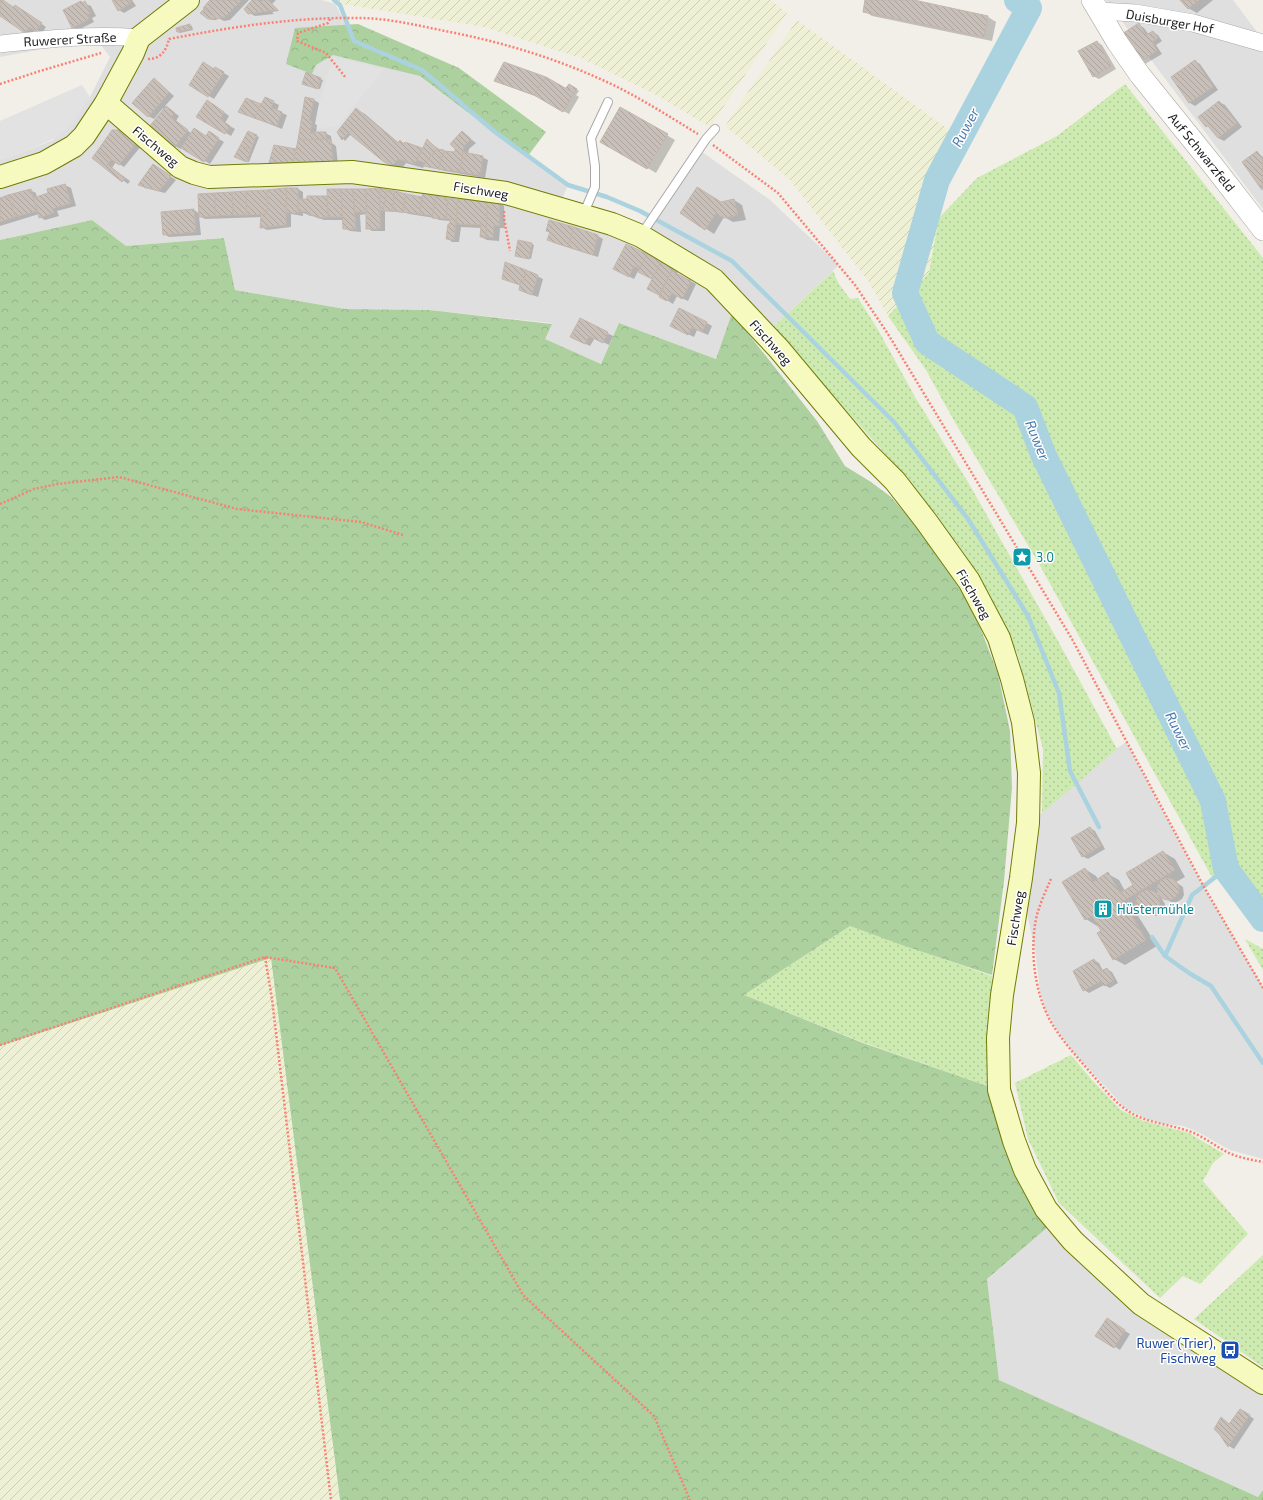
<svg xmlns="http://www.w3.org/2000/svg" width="1263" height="1500" viewBox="0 0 1263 1500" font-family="'Exo 2',sans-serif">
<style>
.residential{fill:#e0dfdf}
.farmland{fill:url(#farmland-furrows)}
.grass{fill:url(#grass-dots)}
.forest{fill:url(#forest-crowns)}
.parking{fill:#e2e2e2}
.shadow{fill:#0003}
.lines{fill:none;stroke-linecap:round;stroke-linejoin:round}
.stream{stroke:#aad3df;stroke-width:4.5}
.river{stroke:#aad3df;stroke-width:26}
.building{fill:url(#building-back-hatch);stroke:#c4b6ab}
.service-casing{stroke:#a9a9a9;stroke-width:10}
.minor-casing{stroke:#a9a9a9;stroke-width:18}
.tertiary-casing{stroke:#a9a9a9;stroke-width:22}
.secondary-casing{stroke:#707d05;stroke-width:24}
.path{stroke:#fa8072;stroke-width:2.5;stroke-dasharray:2 2;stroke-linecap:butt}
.service{stroke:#fff;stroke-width:8}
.minor{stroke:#fff;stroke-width:17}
.tertiary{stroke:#fff;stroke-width:21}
.secondary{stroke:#f7fabf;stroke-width:22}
.labels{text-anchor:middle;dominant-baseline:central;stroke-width:3;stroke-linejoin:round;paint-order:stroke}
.street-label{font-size:13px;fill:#222;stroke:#fff}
.culture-label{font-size:13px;fill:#0d838f;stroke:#fff;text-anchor:start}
.transit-label{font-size:13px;fill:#164399;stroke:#fff;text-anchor:end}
.water-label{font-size:14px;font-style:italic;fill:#4a7aab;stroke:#fff}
</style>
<defs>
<pattern id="farmland-furrows" width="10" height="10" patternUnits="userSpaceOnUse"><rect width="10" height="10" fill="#eef0d5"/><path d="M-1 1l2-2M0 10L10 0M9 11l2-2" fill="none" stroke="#ccceb7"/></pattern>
<pattern id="grass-dots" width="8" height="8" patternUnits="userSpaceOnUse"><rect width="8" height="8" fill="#cdebb0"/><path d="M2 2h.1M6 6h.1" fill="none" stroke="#b0c997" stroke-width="1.8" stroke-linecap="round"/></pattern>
<pattern id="forest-crowns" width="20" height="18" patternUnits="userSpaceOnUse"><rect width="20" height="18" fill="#add19e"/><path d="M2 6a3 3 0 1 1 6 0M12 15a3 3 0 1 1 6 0" fill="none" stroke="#95b388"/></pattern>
<pattern id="building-back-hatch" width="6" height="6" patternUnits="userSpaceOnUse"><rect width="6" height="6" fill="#c7bfb8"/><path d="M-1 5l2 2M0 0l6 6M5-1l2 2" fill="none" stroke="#aba49e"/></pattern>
</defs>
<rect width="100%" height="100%" fill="#f2efe9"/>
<g class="residential">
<polygon points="0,0 322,0 335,4 354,41 422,70 568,185 558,208 641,236 702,152 770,200 839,265 756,343 732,314 716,359 619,323 601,364 544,339 551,323 429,310 345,309 235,290 224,238 126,246 92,220 0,240 0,159 24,152 53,140 90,97 110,57 96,39 0,57"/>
<polygon points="1106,0 1233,0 1263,40 1263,209"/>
<polygon points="1126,742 1203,887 1263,987 1263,1159 1230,1150 1198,1132 1183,1126 1159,1123 1142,1117 1124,1107 1072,1050 1056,1028 1047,1012 1040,991 1035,949 1021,888 1030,825 1081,774"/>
<polygon points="1055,1221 1071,1241 1263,1385 1263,1490 1258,1497 999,1380 987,1279"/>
</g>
<g class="farmland">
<polygon points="337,0 770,0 787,13 710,127 656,95 581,58 484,27 342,4"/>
<polygon points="797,20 955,134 929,273 888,316 869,282 789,179 725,126"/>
<polygon points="271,958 340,1500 0,1500 0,1046"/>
</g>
<g class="grass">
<polygon points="1125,84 1263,258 1263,919 1226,869 1213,879 1038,562 953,419 926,370 888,316 929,273 939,218 977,178 1057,136"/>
<polygon points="833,271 839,284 850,299 858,298 877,328 915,397 968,482 1058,641 1117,749 1042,813 1043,749 1018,655 989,598 939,521 899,469 772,328"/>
<polygon points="850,926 992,976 988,1054 999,1090 862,1042 744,995"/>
<polygon points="1245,939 1263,949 1263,970"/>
<polygon points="1071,1055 1092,1080 1121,1110 1144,1121 1189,1133 1224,1154 1213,1163 1203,1181 1248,1234 1200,1284 1183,1276 1160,1298 1059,1203 1028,1139 1015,1083"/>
<polygon points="1263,1255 1263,1367 1194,1319"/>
</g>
<g class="forest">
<polygon points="358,24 459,68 546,132 527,157 420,76 333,55 316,65 312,74 286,64 295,28"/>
<polygon points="92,220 126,246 224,238 235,290 345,309 429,310 552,324 545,339 601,364 619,323 716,359 732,313 817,421 845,466 871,482 891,497 927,539 973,609 998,674 1010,731 1012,788 1004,881 992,975 902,945 850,926 744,995 863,1043 999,1090 1055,1221 987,1279 999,1380 1258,1497 1263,1490 1263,1500 340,1500 271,958 0,1046 0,240"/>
</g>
<g class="parking">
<polygon points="333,57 384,69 337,127 312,128"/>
<polygon points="82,85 90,97 70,127 53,139 24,152 0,159 0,121"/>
</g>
<g class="shadow">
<polygon points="0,0 14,8 21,9 46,27 42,33 35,29 31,35 0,15"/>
<polygon points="113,0 132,0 136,6 124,13 119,10"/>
<polygon points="211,0 249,0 230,20 224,21 218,18 216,20 212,20 201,13"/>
<polygon points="253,0 276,0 272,4 279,11 272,12 274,14 255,16 249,13"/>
<polygon points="866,0 909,0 988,17 996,22 992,41 872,16 864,11"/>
<polygon points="1182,0 1213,0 1197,13 1188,8"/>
<polygon points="81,2 91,6 96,16 92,18 94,22 78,30 72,27"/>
<polygon points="190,25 192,26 193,30 180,33 178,32"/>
<polygon points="1139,25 1144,28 1149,35 1153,32 1158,35 1162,41 1156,45 1162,54 1145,64 1140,61"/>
<polygon points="1097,42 1102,45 1116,69 1099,79 1093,76"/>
<polygon points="1195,61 1200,64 1218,90 1195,106 1190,103 1172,77"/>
<polygon points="215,68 229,76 214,99 190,84"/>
<polygon points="306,74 323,80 320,89 305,84"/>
<polygon points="154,79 174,96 165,106 179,116 176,121 192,134 206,137 214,136 224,142 210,164 182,147 181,149 175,146 163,108 154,119 148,116"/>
<polygon points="495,81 567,90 569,85 579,91 576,95 579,97 569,114 540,98"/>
<polygon points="265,98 279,105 277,111 287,115 282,129 240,112 246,99 262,105"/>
<polygon points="306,98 314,100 319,103 315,124 317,125 316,133 325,133 331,136 332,143 336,146 338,164 276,165 270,162 275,146 296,150"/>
<polygon points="1219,102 1225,105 1242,127 1224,141 1218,138 1212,129 1207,126"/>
<polygon points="213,104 229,116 225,123 235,129 231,136 198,116"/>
<polygon points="621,108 675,140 656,173 602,141"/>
<polygon points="357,110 365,114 399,143 400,141 405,144 423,149 427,140 440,150 455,154 463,133 476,143 469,149 468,154 482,157 488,160 485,178 445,171 424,166 423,168 406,163 401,170 393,166 384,161 351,134 345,141 338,132"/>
<polygon points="113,131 142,145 124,167 116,162 112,168 130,181 128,184 93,158"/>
<polygon points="248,132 259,137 249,162 238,158"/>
<polygon points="1257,152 1263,157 1263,189 1243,162"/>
<polygon points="158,168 176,180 165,193 145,188 140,185"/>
<polygon points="65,185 71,188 76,206 57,211 59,216 45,220 40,217 39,214 0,226 0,199 30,190 36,193 37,198 50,194"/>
<polygon points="298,189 303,192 303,200 308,200 308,197 328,197 328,190 380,189 423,198 436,195 447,199 499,202 504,206 505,228 500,228 499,241 487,240 481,237 482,228 461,227 459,242 452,242 447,238 450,221 439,220 435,218 409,214 406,213 385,211 385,231 372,231 367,228 367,214 360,215 361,232 350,231 344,228 344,220 324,220 303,213 303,216 291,214 291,227 267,230 261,227 262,217 205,219 199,216 201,235 169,237 164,234 194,210 200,214 199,195"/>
<polygon points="734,200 742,205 746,220 733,222 724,217 714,234 682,213"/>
<polygon points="547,231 598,236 603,239 598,257 554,243 549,240 550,233"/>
<polygon points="532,244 534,245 531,259 518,256"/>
<polygon points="626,245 673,269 678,272 677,274 696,284 688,301 677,296 673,304 649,289 654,279 638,271 634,279 620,272"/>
<polygon points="537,276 543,279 538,297 526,293 520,290 521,285 503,278"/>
<polygon points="580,319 613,336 609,345 595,338 590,346 577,340"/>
<polygon points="707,323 712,326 708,335 697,330 694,337 677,329"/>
<polygon points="1090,828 1095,831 1105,849 1088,859 1082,856"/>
<polygon points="1163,852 1175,859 1185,877 1176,882 1183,887 1184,895 1182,899 1177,902 1171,902 1161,895 1159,892 1156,894 1160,896 1165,904 1163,913 1158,916 1149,915 1138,908 1138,905 1133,908 1157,946 1125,965 1114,959 1099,925 1097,926 1086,919 1063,882 1085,869 1096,876 1098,879 1108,874 1119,880 1125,891 1135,885"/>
<polygon points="1094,960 1099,963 1103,971 1107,969 1112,972 1118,983 1110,988 1104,985 1089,993 1084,990"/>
<polygon points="1112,1323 1130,1334 1120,1350 1097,1335"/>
<polygon points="1246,1413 1254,1419 1234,1449 1229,1446 1221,1435 1221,1418 1230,1424"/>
</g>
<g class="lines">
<g class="stream">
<polyline points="334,0 340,5 354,41 422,70 495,132 568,185 607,197 640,211 732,261 894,422 968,519 1028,616 1059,693 1070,771 1099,827"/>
<polyline points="1152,937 1165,956 1189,973 1211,986 1263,1063"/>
<polyline points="1165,956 1192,895 1226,869"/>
</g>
<polyline class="river" points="1017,0 1029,8 937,180 905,293 927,342 1025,407 1043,454 1213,801 1226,869 1263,919"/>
</g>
<g class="building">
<polygon points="0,0 3,0 13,7 15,5 42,23 36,31 29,27 25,33 0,16"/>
<polygon points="112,0 129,0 131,3 118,11"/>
<polygon points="210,0 242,0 225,17 217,19 203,8"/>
<polygon points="252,0 259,0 270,11 248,14 244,9"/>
<polygon points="263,0 268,0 278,10 270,11 261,2"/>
<polygon points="865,0 914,0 988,16 984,37 863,12"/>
<polygon points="1180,0 1199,0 1188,9"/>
<polygon points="81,1 82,3 85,1 91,13 87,15 89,19 72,28 63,10"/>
<polygon points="204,9 215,17 214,19 208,19 200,13"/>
<polygon points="1139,23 1146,35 1153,31 1158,38 1152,42 1157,51 1139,62 1122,34"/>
<polygon points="190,24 191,29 177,32 176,28"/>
<polygon points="1097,41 1111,66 1093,77 1078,51"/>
<polygon points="1195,60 1213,87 1189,103 1171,77"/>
<polygon points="203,62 214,69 215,67 224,72 208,97 189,85"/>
<polygon points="504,62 546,77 534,95 494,81"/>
<polygon points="306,72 321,78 318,89 302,84"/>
<polygon points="546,77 574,93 563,112 534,95"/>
<polygon points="154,78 169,92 162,101 146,87"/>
<polygon points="569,84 577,89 574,93 566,88"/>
<polygon points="146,87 162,101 148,117 132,103"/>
<polygon points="265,97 274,101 271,108 282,112 277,126 254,118"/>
<polygon points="305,97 314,99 309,121 312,121 310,134 315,132 326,132 326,139 298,140"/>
<polygon points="246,98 261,104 254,118 238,112"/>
<polygon points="207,100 224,112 220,119 230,126 225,134 196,117"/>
<polygon points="1219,101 1237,123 1218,138 1208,126 1206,127 1198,117"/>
<polygon points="166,106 175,113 171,117 188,130 175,147 149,127"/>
<polygon points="620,107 668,134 647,169 600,142"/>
<polygon points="356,108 398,143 400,140 404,144 405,142 422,148 415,164 398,159 392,166 384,162 341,127"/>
<polygon points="341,127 348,133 342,140 337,132"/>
<polygon points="194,128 206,136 209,131 219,138 204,162 181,148"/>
<polygon points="112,130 122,130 137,142 119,165 98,150"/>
<polygon points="248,131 257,135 251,149 240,146"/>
<polygon points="462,131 471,139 464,146 460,172 439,169 441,156 443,157 444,151 455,152 455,149 450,144"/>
<polygon points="329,139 331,142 333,161 293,163 298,140"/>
<polygon points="427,139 437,149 425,163 417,160"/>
<polygon points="274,145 296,149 293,163 269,163"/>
<polygon points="240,146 251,149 247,162 234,157"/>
<polygon points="437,149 444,150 443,157 441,156 439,169 423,166"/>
<polygon points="98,150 111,160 107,164 125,178 122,182 92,158"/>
<polygon points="1257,151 1263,160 1262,190 1242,162"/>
<polygon points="463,152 483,156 480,175 460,172"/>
<polygon points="153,164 171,176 159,191 138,185"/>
<polygon points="65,184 71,203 52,209 54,213 39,218 33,198 48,193 47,189"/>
<polygon points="697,187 721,202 734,199 738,215 724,218 716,213 705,230 680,213"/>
<polygon points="286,188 298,188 298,214 286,212"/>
<polygon points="286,188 286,225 260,228 261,214 267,214 267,190"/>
<polygon points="380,188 380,229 366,229 366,189"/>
<polygon points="380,188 387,190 383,211 380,210"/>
<polygon points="31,189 37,211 15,217 8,195"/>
<polygon points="327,189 341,189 343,217 328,217"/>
<polygon points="341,189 353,189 356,229 343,229"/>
<polygon points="353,189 366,189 366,212 355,212"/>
<polygon points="267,190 267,214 246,215 246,191"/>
<polygon points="387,190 395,191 392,211 383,211"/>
<polygon points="246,191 246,215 233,215 232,192"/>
<polygon points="395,191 406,194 403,212 392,211"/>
<polygon points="232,192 233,215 215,216 215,193"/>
<polygon points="423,192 437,194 433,216 419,214"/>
<polygon points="215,193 215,216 199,217 198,194"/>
<polygon points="406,194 422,197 419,214 403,212"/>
<polygon points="8,195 15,217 0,222 0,198"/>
<polygon points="307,196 327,196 328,217 318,218 318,216 308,215 308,212 298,211 298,199 307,199"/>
<polygon points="436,196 448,198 446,219 432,218"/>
<polygon points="448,198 458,199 454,240 446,239 448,224 450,224 450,219 446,218"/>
<polygon points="458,199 487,201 486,237 480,237 481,225 456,224"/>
<polygon points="487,201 499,201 500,226 494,225 493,238 486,237"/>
<polygon points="194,209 196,232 163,235 161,212"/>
<polygon points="549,220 574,227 568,247 547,240 550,232 546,231"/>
<polygon points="574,227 598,235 593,255 568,247"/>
<polygon points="518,240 532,243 529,259 515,256"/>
<polygon points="626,244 647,254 640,269 634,266 629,277 613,269"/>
<polygon points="647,254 661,262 652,279 638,272"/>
<polygon points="505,262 526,270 524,281 521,280 520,285 502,279"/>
<polygon points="661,262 673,268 659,295 647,289"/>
<polygon points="526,270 538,275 532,295 519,290 521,280 524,281"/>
<polygon points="672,271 691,281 682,299 672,293 667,301 659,297"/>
<polygon points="679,308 707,322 702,332 692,327 688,335 670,326"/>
<polygon points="580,318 608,332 603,343 589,336 585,344 570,337"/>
<polygon points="1090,827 1101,846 1082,857 1071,838"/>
<polygon points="1163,851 1175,870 1123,901 1146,940 1113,960 1097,933 1101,931 1092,916 1085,920 1062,882 1085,868 1093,882 1108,872 1120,893 1133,885 1126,873"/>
<circle cx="1168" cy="889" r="11"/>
<circle cx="1148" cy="902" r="12"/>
<polygon points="1094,959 1101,971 1107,968 1114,980 1104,986 1101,981 1083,991 1073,971"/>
<polygon points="1107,1318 1125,1330 1114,1348 1095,1336"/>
<polygon points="1240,1409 1250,1415 1228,1447 1220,1435 1214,1429 1221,1417 1229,1424"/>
</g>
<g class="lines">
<g class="service-casing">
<g id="service">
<polyline points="583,215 595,187 595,166 591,138 608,102"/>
<polyline points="641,235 706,139 715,129"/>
</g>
</g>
<g class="minor-casing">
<g id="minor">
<polyline points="1099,11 1135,13 1193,23 1263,43"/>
<path d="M0,44C47,39 92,34 139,38"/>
</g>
</g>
<g class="tertiary-casing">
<polyline id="tertiary" points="1092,0 1117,42 1140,75 1215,168 1263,230"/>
</g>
<g class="secondary-casing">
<g id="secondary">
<polyline points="106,103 180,167 194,173 209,177 352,172 506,193 612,224 641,236 714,280 779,349 861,447 895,481 926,521 969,581 999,638 1012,679 1023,722 1029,773 1028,823 1021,878 1002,995 998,1038 999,1090 1014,1141 1025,1170 1046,1209 1073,1241 1141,1304 1263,1383"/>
<polyline points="0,177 44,163 74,146 84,136 106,103 133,53 139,38 188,0"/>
</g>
</g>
<g class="path">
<polyline points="330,19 328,23 298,33 297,41 326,53 346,78"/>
<path d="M169,39C231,27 295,17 358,18C387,18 416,25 445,31C497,41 549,56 598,78C633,93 665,114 698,134"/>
<path d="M148,59C161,59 167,50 169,38"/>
<polyline points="0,84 40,71 101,53"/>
<polyline points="713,145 778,193 855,285 888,334 1072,639 1204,887 1263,988"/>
<polyline points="504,211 504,218 510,251"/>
<polyline points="0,504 34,489 57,484 119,477 237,509 361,522 403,535"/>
<path d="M1051,879C1045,893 1037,909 1035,925C1030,958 1036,1001 1056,1030C1066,1045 1078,1058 1090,1072C1103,1087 1116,1105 1133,1114C1152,1124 1174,1125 1194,1133C1207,1139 1218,1148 1231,1154C1241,1158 1252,1160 1263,1162"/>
<polyline points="265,957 272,999 331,1500"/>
<polyline points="0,1045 265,957 335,968 523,1295 654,1416 690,1500"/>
</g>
<use href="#service" class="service"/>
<use href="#minor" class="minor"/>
<use href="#tertiary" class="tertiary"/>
<use href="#secondary" class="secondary"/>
</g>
<defs>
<g id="sight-square" transform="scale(1)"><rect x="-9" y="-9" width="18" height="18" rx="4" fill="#0f9aa8" stroke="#fff"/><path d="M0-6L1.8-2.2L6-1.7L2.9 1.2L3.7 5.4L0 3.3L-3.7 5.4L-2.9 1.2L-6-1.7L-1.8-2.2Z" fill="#fff"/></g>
<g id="building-square" transform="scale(1)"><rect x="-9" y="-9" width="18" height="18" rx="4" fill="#0f9aa8" stroke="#fff"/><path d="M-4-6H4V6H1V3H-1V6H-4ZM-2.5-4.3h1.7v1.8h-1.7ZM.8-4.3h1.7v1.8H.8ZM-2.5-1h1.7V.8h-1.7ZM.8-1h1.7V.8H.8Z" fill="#fff"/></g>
<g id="bus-square" transform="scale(1)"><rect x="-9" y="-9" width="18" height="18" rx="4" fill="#1a4fb4" stroke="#fff"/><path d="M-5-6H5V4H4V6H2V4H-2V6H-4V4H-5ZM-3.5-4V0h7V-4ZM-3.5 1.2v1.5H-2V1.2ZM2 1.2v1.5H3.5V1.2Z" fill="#fff"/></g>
</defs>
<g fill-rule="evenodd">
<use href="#sight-square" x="1022" y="557"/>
<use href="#building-square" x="1103" y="909"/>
<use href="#bus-square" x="1230" y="1350"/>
</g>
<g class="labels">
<g class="street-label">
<text transform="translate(1170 21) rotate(10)">Duisburger Hof</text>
<text transform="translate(70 39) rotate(-3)">Ruwerer Straße</text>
<text transform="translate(156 146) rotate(40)">Fischweg</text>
<text transform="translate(1202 152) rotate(51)">Auf Schwarzfeld</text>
<text transform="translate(481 190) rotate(9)">Fischweg</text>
<text transform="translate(771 342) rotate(48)">Fischweg</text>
<text transform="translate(974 594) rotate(60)">Fischweg</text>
<text transform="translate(1015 918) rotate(-81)">Fischweg</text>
</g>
<g class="culture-label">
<text x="1036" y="557">3.0</text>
<text x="1117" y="909">Hüstermühle</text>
</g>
<g class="transit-label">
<text x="1216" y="1343">Ruwer (Trier),<tspan x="1216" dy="15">Fischweg</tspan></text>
</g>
<g class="water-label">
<text transform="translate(965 127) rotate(-62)">Ruwer</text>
<text transform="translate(1038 440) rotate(68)">Ruwer</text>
<text transform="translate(1179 731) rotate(64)">Ruwer</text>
</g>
</g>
</svg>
